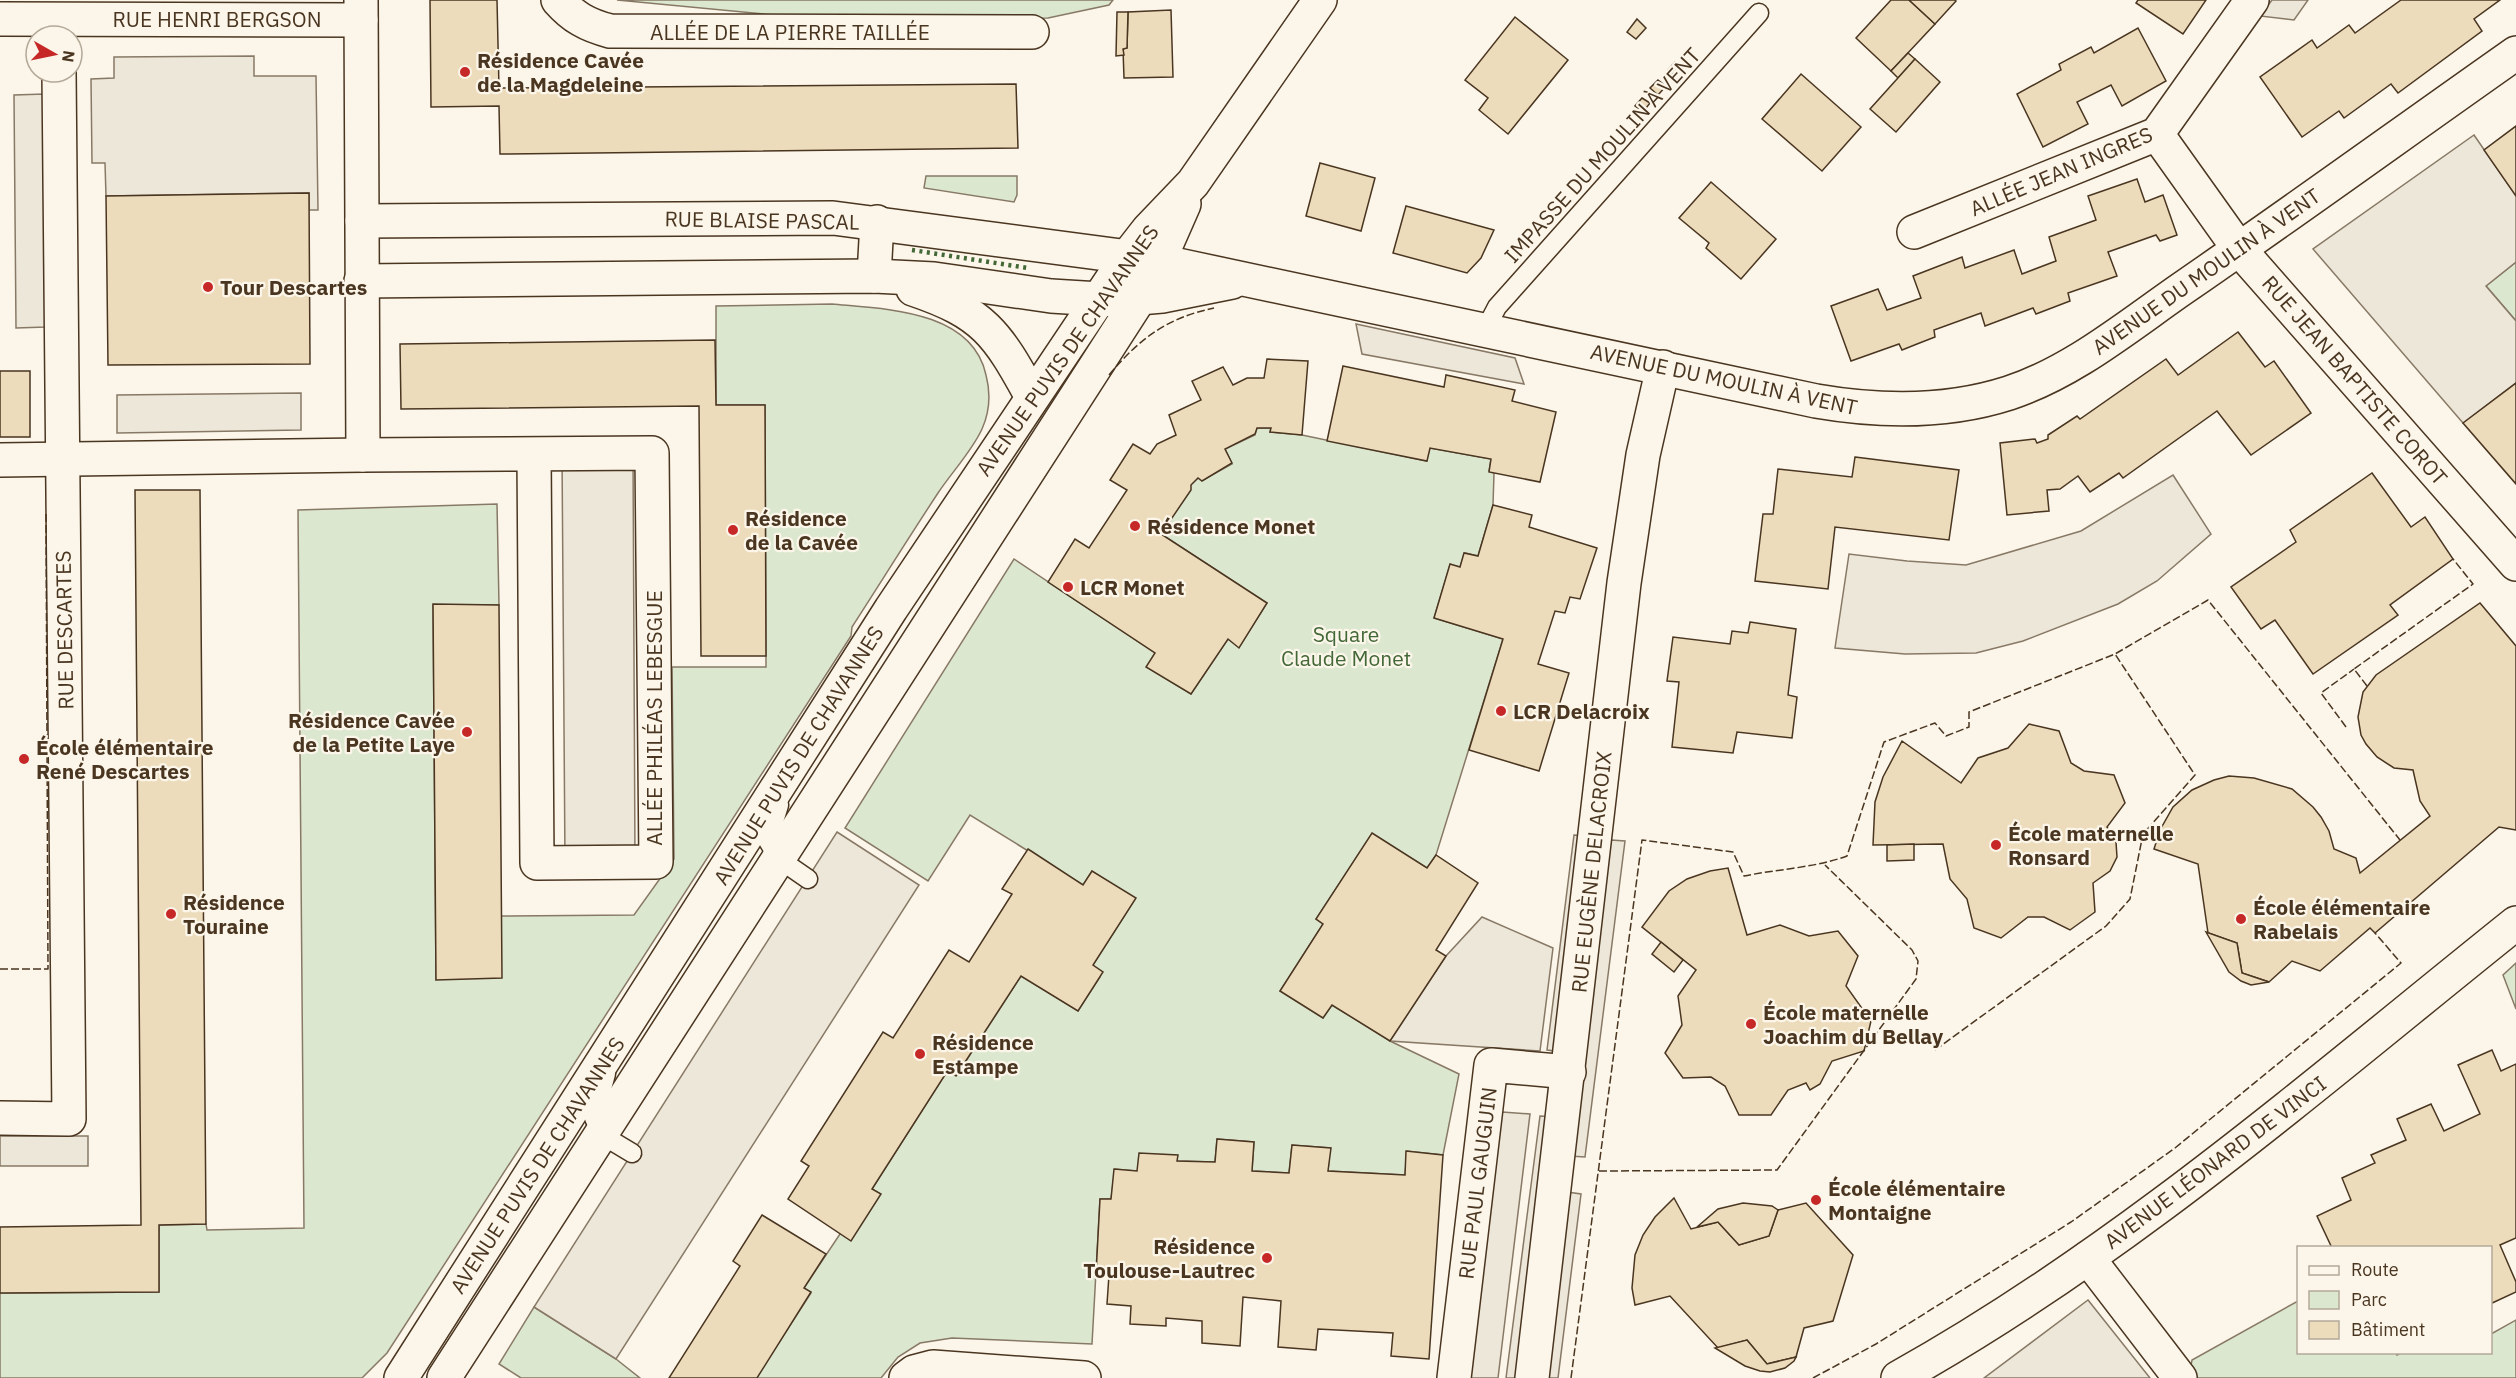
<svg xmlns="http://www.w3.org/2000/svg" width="2516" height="1378" viewBox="0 0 2516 1378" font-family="'IBM Plex Sans',sans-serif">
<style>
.green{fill:#dce7d0;stroke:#887966;stroke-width:1.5}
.parking{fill:#ede7d9;stroke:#887966;stroke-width:1.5}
.building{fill:#ecdcbc;stroke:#4a3520;stroke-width:1.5}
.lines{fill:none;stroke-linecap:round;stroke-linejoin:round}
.lane-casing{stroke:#4a3520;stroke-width:21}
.street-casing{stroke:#4a3520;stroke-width:36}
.secondary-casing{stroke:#4a3520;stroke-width:36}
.lane{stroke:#fbf6e9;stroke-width:18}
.street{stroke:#fbf6e9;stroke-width:33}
.secondary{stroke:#fbf6e9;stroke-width:33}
.hedge{stroke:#436837;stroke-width:4.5;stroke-dasharray:3 4.5;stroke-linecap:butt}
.fence{stroke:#4a3520;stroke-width:1.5;stroke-dasharray:8 3;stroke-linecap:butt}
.poi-dot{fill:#c62828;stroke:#fbf6e9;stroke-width:2}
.labels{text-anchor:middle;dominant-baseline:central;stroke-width:4.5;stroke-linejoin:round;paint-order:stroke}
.street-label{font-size:21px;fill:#4a3520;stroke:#fbf6e9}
.poi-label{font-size:21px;font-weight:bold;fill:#4a3520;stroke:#fbf6e9;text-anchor:start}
.park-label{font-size:21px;fill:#436837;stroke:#fbf6e9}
</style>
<rect width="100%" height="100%" fill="#fbf6e9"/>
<g class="green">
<polygon points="617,0 1113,0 1109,5 1048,18 815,19"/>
<polygon points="926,176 1017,176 1017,195 1014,202 924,188"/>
<polygon points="2516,262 2516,321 2486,286"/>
<path d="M832,304C885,309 972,310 986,375C991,394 990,411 982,429C972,451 952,472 938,493C909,537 881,582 852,627L851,636L387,1353L362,1378H0V1293L159,1292V1225L206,1224L207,1230L304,1228L298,510L497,504L499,605H433L436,979L501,916L634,915L674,859L672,667H766L765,405H716V306Z"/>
<polygon points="1257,428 1271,428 1270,432 1302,435 1426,461 1430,448 1491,459 1489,471 1494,473 1493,505 1478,556 1465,553 1460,567 1450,565 1434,618 1503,639 1436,855 1427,868 1372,834 1316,919 1323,924 1280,991 1323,1018 1332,1005 1390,1041 1459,1074 1443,1155 1407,1151 1405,1175 1328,1171 1330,1148 1292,1145 1289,1173 1252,1171 1254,1142 1217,1139 1215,1162 1177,1161 1137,1171 1115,1169 1111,1199 1100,1199 1092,1344 952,1338 920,1343 898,1357 881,1378 756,1378 811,1293 804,1288 840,1234 880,1194 872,1189 948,1070 957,1075 1021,976 1078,1011 1100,977 1093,965 1135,899 1092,871 1083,885 970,815 928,881 845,828 1014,559 1155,653 1147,667 1191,694 1228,639 1239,647 1267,603 1161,534 1191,484 1198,478 1203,480 1232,464 1225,449 1255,435"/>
<polygon points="2516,963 2516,1009 2503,975"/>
<polygon points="2298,1301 2298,1352 2395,1352 2397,1355 2403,1352 2490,1352 2491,1334 2516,1320 2516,1378 2196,1378 2190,1370 2192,1360"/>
<polygon points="534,1307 616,1359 640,1378 521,1378 499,1364"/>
</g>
<g class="parking">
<polygon points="2272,0 2308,0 2294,20 2260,16"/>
<polygon points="254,56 254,76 316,76 318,210 309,210 309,193 106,196 105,163 92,163 91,79 114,78 114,57"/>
<polygon points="45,94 46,327 16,328 14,95"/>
<polygon points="2474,135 2516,196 2516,262 2486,286 2516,321 2516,383 2463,423 2313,249"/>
<polygon points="1356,324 1515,358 1524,384 1362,354"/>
<polygon points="301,393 301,430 117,433 117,395"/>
<polygon points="633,453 635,862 565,863 562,454"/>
<polygon points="2173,475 2211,534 2157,581 2118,604 2023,641 1976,653 1905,654 1835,648 1849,554 1907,561 1966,565 2081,531"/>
<polygon points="837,832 919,885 616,1359 534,1307"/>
<polygon points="1574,835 1589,837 1562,1052 1547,1050"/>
<polygon points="1611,840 1625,841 1585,1157 1570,1156"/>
<polygon points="1482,917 1553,948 1540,1051 1390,1041 1446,956"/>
<polygon points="1502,1112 1530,1114 1498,1378 1470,1378"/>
<polygon points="1540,1116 1554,1117 1522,1378 1506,1378"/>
<rect x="0" y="1136" width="88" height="30"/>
<polygon points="1567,1192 1581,1194 1558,1378 1542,1378"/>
<polygon points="2088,1300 2150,1378 1984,1378"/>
</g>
<g class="building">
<polygon points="430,0 497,0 499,88 1016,84 1018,148 500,154 499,106 431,107"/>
<polygon points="1891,0 1909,0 1935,24 1891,71 1856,38"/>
<polygon points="1909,0 1955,0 1956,1 1935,24"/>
<polygon points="2138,0 2206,0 2183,34 2136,3"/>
<polygon points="2401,0 2500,0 2474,19 2482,31 2398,93 2391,84 2344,118 2339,111 2302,137 2260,77 2312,40 2317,48 2349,25 2355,33"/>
<polygon points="1171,10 1173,77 1124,78 1123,49 1127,48 1128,12"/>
<polygon points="1117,12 1128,12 1127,48 1123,49 1124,55 1116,56"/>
<polygon points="1515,17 1568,60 1508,134 1479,110 1488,98 1465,80"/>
<polygon points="1637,19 1646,28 1636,39 1627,32"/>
<polygon points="2138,28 2166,81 2122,106 2111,85 2077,102 2088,124 2043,147 2017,94 2061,70 2059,64 2091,47 2094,53"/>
<polygon points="1908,53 1915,59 1898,78 1891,71"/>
<polygon points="1915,59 1940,82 1896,132 1870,109"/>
<polygon points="1675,62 1682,68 1675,76 1668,70"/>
<polygon points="1801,74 1861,127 1822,171 1762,119"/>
<polygon points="1658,80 1666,86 1658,95 1650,88"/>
<polygon points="1642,98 1650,103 1643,112 1635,106"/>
<polygon points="2516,126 2516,196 2484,150"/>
<polygon points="1320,163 1375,178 1361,231 1306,216"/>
<polygon points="2137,179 2145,202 2163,195 2177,235 2160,241 2156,235 2108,252 2117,276 2068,293 2070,301 2036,314 2033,308 1985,326 1981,313 1934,330 1935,337 1917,344 1902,350 1899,344 1851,361 1831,306 1878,289 1887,310 1921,298 1913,276 1962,257 1965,268 2014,250 2022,274 2056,261 2049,237 2096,220 2088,196"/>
<polygon points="1711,182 1776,239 1741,279 1706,248 1709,243 1679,218"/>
<polygon points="309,193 310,364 108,365 106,196"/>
<polygon points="1406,206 1494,230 1481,258 1467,273 1393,253"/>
<polygon points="2238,332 2265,367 2274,361 2311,413 2251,455 2217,411 2123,478 2119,473 2090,492 2078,476 2060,489 2047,490 2049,511 2007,515 2000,443 2035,439 2037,443 2048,439 2048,435 2077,416 2080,419 2166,359 2178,375"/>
<polygon points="715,340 716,405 765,405 766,656 701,656 699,406 401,409 400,344"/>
<polygon points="1267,359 1308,361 1302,435 1270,432 1271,428 1257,428 1255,434 1225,449 1232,463 1202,481 1198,478 1191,485 1191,490 1161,534 1267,603 1239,648 1228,639 1191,694 1146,667 1155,653 1048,582 1075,539 1089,548 1127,490 1110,480 1133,444 1150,454 1157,444 1176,435 1169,415 1201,400 1192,381 1223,367 1233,385 1247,378 1264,378"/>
<polygon points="1343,366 1444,387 1446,375 1515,390 1512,401 1556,412 1540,482 1489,472 1491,459 1430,448 1427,461 1327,441"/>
<rect x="0" y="371" width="30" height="66"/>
<polygon points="2516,383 2516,484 2463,423"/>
<polygon points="1855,457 1959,470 1949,540 1835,527 1828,589 1755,581 1763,514 1773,514 1778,469 1852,477"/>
<polygon points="2372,473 2411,527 2425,517 2453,559 2390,605 2398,615 2313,674 2275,620 2261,629 2231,587 2296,542 2290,530"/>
<polygon points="135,490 200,490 206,1224 159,1225 159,1292 0,1293 0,1227 141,1225"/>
<polygon points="1493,505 1532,515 1529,527 1597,548 1580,599 1570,597 1565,613 1555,611 1538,664 1569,673 1539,771 1469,750 1503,639 1434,618 1450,564 1460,567 1464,553 1478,556"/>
<polygon points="2480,603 2516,646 2516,830 2499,827 2375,933 2370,928 2320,971 2292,961 2269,982 2242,973 2237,943 2208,933 2198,864 2154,849 2160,830 2173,807 2192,790 2214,780 2229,776 2254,778 2292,789 2313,807 2321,817 2329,831 2334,849 2356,858 2360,873 2430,816 2420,801 2413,770 2394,768 2377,757 2366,744 2361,735 2358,717 2363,692 2376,675"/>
<polygon points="433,604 499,605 502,978 436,980"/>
<polygon points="1750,622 1796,629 1788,695 1797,697 1792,738 1737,732 1733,753 1672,747 1679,682 1667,681 1673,637 1730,644 1732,631 1748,633"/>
<polygon points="2029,724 2059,731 2071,763 2084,771 2114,775 2125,803 2107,827 2116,842 2117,857 2110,871 2093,883 2095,912 2070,930 2044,917 2028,917 2001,938 1974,928 1967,899 1950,879 1943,844 1873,845 1875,802 1883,777 1902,741 1961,783 1978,758 2008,748"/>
<polygon points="1372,833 1427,868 1436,855 1478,883 1436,950 1446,956 1390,1041 1332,1005 1323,1018 1280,991 1323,924 1316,919"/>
<polygon points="1914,844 1914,860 1887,861 1887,845"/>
<polygon points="1028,849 1083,885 1092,871 1136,898 1093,965 1103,972 1078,1011 1021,976 956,1076 948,1070 872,1189 881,1194 851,1241 788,1199 809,1166 801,1161 883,1032 893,1038 949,950 969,962 1012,894 1002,889"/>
<polygon points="1728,868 1747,935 1780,925 1809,936 1838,931 1858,956 1846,986 1871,1021 1864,1051 1832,1061 1820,1084 1810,1090 1806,1083 1788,1090 1771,1115 1739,1115 1725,1086 1711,1077 1683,1078 1665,1053 1682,1025 1678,996 1696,970 1642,927 1669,891 1687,879 1710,871"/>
<polygon points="2206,932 2237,943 2242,973 2269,982 2251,985 2241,981 2229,972"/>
<polygon points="1661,942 1683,960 1674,972 1652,954"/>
<polygon points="2492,1050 2501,1071 2516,1064 2516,1238 2500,1245 2516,1282 2516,1292 2490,1304 2490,1248 2332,1248 2317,1216 2351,1200 2342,1178 2375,1163 2371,1155 2406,1140 2397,1119 2431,1104 2444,1131 2480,1114 2458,1065"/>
<polygon points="1217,1139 1254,1142 1252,1171 1289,1173 1292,1145 1331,1148 1328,1171 1405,1175 1406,1151 1443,1155 1429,1359 1391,1356 1393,1333 1318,1329 1316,1350 1278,1347 1281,1301 1243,1297 1240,1346 1202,1343 1202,1321 1166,1318 1166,1326 1130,1324 1131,1306 1107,1304 1109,1275 1096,1274 1100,1199 1111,1199 1114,1169 1137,1171 1139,1153 1178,1155 1177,1161 1215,1162"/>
<polygon points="1674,1198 1691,1229 1718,1222 1739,1245 1769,1236 1778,1210 1806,1203 1853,1255 1833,1321 1804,1328 1796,1357 1767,1364 1747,1340 1718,1348 1670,1296 1635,1305 1632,1288 1635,1255 1643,1235 1655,1217"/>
<polygon points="1743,1203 1772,1206 1778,1210 1769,1236 1739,1245 1718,1222 1697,1227 1718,1209"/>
<polygon points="762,1215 826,1254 804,1288 811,1292 757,1378 669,1378 740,1266 733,1261"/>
<polygon points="1747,1340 1767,1364 1796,1357 1794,1361 1785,1368 1770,1372 1760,1371 1745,1366 1715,1348"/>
</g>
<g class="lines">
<g class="lane-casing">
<g id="lane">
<polyline points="1485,330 1497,307 1759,13"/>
<polyline points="779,805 768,841 779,859 808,879"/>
<polyline points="606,1074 594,1118 602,1135 632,1153"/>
</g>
</g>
<g class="street-casing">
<g id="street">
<path d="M558,0C573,17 587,25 610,31L1032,32"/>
<polyline points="0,19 361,20"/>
<polyline points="2157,134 2239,249 2516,564"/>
<path d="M362,221L833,218L1159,261L1816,401C1880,412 1947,413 2009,393C2073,372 2128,326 2183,288C2295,211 2405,131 2516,53"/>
<polyline points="1914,232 2157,134 2252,0"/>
<polyline points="874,276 877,222"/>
<polyline points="361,281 874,276 934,279 1051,296 1116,300 1162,296 1232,282"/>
<path d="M913,289C984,313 997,333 1032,397"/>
<path d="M363,455C459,455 556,453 652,453L656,862L537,863L534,454"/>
<polyline points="0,460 363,455 361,0"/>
<polyline points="0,1118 69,1119 59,72"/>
<polyline points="2088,1258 2180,1378"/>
<polyline points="906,1378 914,1372 933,1367 1084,1378"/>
<polyline points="1454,1378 1491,1065 1569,1072"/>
<polyline points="1532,1378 1624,583 1643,455 1663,367"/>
<path d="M1898,1378C2122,1253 2316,1083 2516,923"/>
</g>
</g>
<g class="secondary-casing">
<g id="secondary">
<polyline points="401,1378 891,609 1127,257 1148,230 1193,183 1320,0"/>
<polyline points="444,1378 1139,299 1159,261 1184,204"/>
</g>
</g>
<use href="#lane" class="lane"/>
<use href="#street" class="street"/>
<use href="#secondary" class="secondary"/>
<polyline class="hedge" points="912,250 1028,268"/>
<g class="fence">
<path d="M1109,375C1140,338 1167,318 1214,308"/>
<polyline points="2367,686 2354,669 2473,584 2453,559"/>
<polyline points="2346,727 2321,693 2354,669"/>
<polyline points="0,969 48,969 46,512"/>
<polyline points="1935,1050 2106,926 2130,899 2143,834 2195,775 2115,654"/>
<polyline points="1599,1171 1777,1170 1916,979 1918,961 1912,950 1825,865"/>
<path d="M1571,1378L1642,840L1733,852L1744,876C1778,869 1814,868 1847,856L1884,742L1935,723L1946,736L1969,727V712L2115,654L2208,600L2400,840"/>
<polyline points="1813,1378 1876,1344 2071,1222 2175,1148 2401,963 2375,933"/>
</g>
</g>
<g class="poi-dot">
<circle cx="465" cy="72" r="6"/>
<circle cx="208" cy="287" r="6"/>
<circle cx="1135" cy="526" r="6"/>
<circle cx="733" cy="530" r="6"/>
<circle cx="1068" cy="587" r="6"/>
<circle cx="1501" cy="711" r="6"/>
<circle cx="467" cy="732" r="6"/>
<circle cx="24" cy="759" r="6"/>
<circle cx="1996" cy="845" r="6"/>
<circle cx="171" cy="914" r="6"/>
<circle cx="2241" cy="919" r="6"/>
<circle cx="1751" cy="1024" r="6"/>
<circle cx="920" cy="1054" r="6"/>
<circle cx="1816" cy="1200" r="6"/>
<circle cx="1267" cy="1258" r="6"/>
</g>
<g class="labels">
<g class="street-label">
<text x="217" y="19">RUE HENRI BERGSON</text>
<text x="790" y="32">ALLÉE DE LA PIERRE TAILLÉE</text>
<text transform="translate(1602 155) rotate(-48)">IMPASSE DU MOULIN À VENT</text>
<text transform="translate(2061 171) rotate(-23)">ALLÉE JEAN INGRES</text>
<text transform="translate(762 220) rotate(1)">RUE BLAISE PASCAL</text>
<text transform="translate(2206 271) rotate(-35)">AVENUE DU MOULIN À VENT</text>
<text transform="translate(1067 350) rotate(-55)">AVENUE PUVIS DE CHAVANNES</text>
<text transform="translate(1724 379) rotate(12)">AVENUE DU MOULIN À VENT</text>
<text transform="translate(2355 380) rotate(49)">RUE JEAN BAPTISTE COROT</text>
<text transform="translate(64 630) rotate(-91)">RUE DESCARTES</text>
<text transform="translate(654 718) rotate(-90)">ALLÉE PHILÉAS LEBESGUE</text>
<text transform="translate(798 755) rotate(-58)">AVENUE PUVIS DE CHAVANNES</text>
<text transform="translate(1591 872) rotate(-84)">RUE EUGÈNE DELACROIX</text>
<text transform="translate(2215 1162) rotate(-37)">AVENUE LÉONARD DE VINCI</text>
<text transform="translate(537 1165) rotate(-57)">AVENUE PUVIS DE CHAVANNES</text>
<text transform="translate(1477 1183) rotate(-83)">RUE PAUL GAUGUIN</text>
</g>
<g class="poi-label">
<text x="477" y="60">Résidence Cavée<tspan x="477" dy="24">de la Magdeleine</tspan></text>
<text x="220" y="287">Tour Descartes</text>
<text x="745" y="518">Résidence<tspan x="745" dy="24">de la Cavée</tspan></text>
<text x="1147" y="526">Résidence Monet</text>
<text x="1080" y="587">LCR Monet</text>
<text x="1513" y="711">LCR Delacroix</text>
<text x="455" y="720" text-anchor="end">Résidence Cavée<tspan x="455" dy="24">de la Petite Laye</tspan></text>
<text x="36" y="747">École élémentaire<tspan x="36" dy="24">René Descartes</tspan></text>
<text x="2008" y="833">École maternelle<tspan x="2008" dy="24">Ronsard</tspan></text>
<text x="183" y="902">Résidence<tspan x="183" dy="24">Touraine</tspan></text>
<text x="2253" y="907">École élémentaire<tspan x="2253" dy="24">Rabelais</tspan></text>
<text x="1763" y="1012">École maternelle<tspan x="1763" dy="24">Joachim du Bellay</tspan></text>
<text x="932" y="1042">Résidence<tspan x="932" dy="24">Estampe</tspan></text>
<text x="1828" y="1188">École élémentaire<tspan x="1828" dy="24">Montaigne</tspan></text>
<text x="1255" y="1246" text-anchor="end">Résidence<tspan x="1255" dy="24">Toulouse-Lautrec</tspan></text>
</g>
<g class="park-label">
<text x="1346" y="634">Square<tspan x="1346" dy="24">Claude Monet</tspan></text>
</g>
</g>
<rect x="2297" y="1246" width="195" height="108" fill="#fbf6e9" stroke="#b4a999" stroke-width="1.5"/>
<rect x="2309" y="1266" width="30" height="9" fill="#fbf6e9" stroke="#b4a999" stroke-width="1.5"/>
<text x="2351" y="1276" font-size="18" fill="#4a3520">Route</text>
<rect x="2309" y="1291" width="30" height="18" fill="#dce7d0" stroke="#b4a999" stroke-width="1.5"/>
<text x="2351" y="1306" font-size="18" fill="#4a3520">Parc</text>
<rect x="2309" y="1321" width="30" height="18" fill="#ecdcbc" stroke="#b4a999" stroke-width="1.5"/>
<text x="2351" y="1336" font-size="18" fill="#4a3520">Bâtiment</text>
<g transform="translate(54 54) rotate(99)"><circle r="28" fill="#fbf6e9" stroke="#b4a999" stroke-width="1.5"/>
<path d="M0-4.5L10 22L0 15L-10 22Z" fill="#c62828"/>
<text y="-9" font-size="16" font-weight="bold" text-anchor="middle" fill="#4a3520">N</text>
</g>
</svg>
